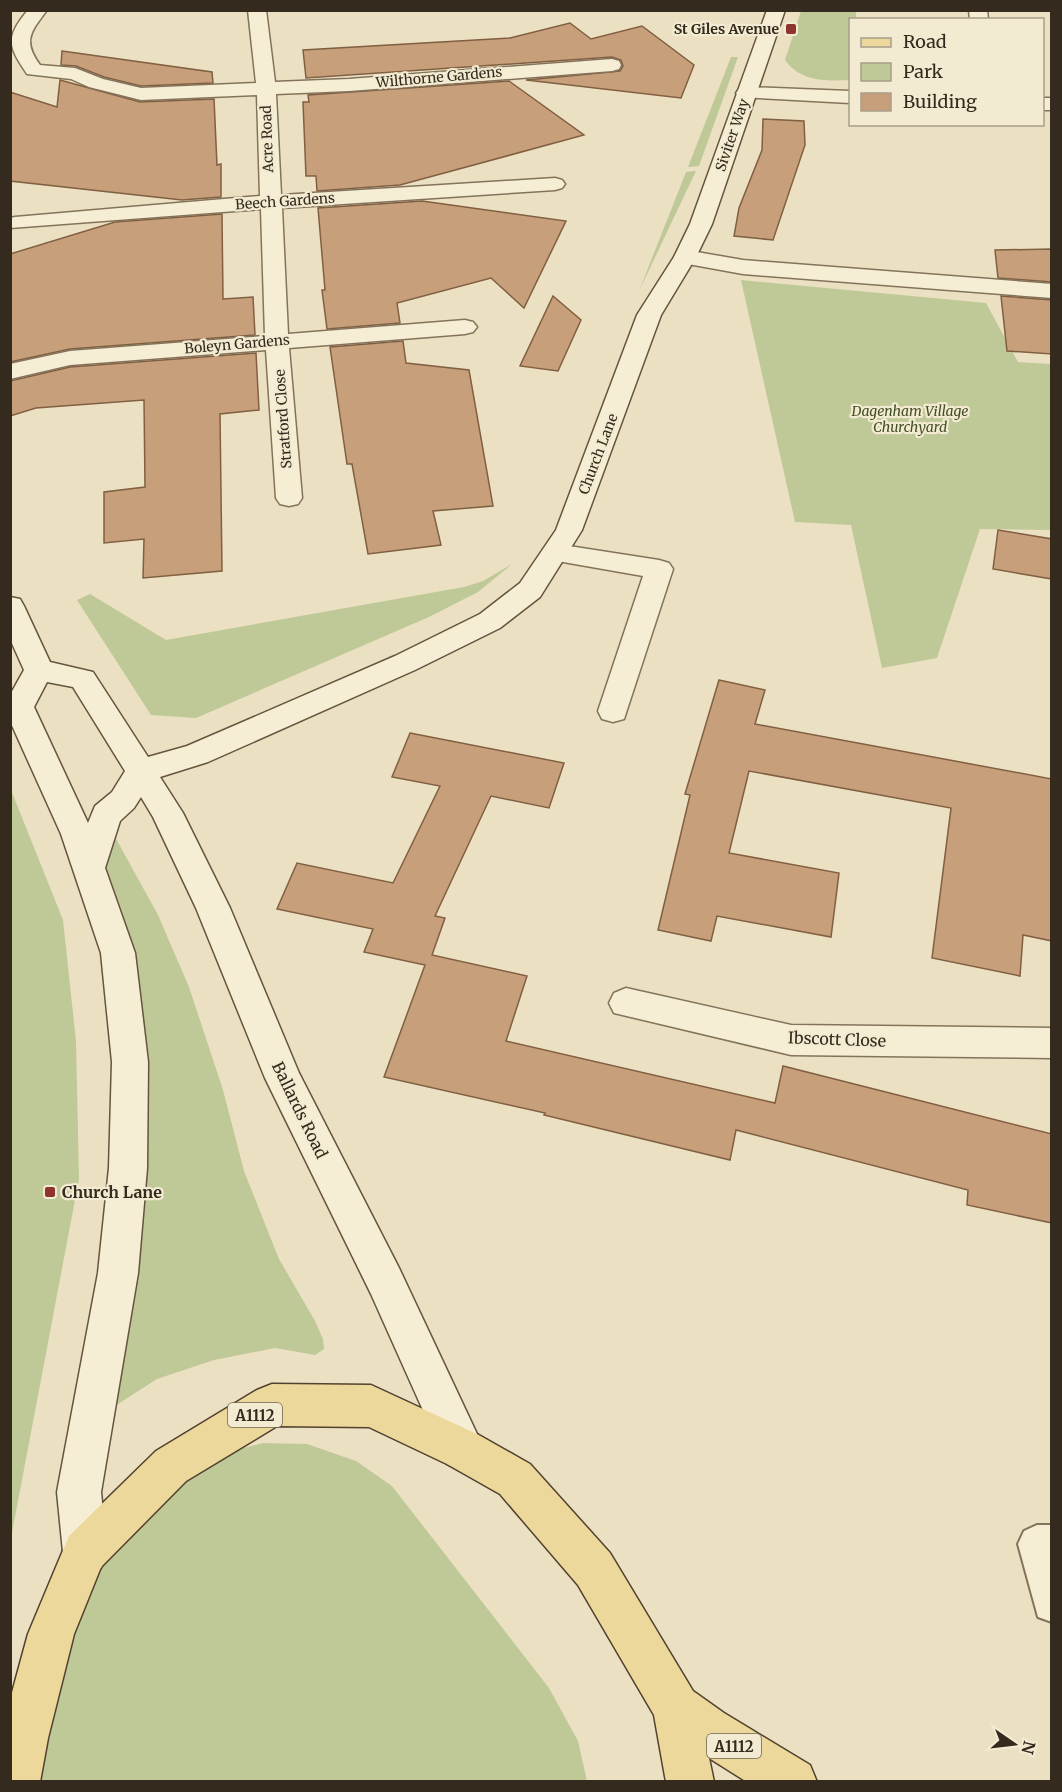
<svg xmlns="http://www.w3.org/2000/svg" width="1062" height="1792" viewBox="0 0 1062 1792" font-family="Merriweather,serif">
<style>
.green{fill:#bfc897}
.building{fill:#c79f7a;stroke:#815f42;stroke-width:1.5}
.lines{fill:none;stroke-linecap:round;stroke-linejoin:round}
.lane-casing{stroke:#83735a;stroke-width:4}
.street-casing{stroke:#83735a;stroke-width:3}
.secondary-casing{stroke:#65543e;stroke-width:3}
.primary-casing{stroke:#51412e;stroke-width:3}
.lane{fill:#f6eed4;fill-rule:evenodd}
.street{fill:#f6eed4;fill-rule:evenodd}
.secondary{fill:#f6eed4;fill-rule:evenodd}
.primary{fill:#ecd89b;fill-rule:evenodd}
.poi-dot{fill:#8f332e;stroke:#f3ebd1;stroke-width:2}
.labels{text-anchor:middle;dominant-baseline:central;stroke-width:4.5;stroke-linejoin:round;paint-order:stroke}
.far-poi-label{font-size:14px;font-weight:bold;fill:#342a1e;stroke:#f3ebd1;text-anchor:end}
.far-street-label{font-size:14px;fill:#342a1e;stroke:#f3ebd1}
.far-park-label{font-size:14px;font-style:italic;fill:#424f25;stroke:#f3ebd1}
.shield{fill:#f3ebd1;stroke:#6d6454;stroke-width:1.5}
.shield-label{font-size:15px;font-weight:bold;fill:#342a1e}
.street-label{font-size:16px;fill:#342a1e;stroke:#f3ebd1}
.poi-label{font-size:16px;font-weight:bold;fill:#342a1e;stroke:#f3ebd1;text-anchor:start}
</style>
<rect width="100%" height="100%" fill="#ebe1c2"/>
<g class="green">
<path d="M801,11H856V19L850,20V80C825,81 801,82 785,60Z"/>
<polygon points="731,57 738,57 699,166 688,167"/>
<polygon points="696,171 639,291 686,172"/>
<polygon points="741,280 986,303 1018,362 1051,364 1051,530 980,529 937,658 882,668 851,525 795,522"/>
<polygon points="512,564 478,592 429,617 196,718 151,715 77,600 90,594 166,640 464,587 483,581"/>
<polygon points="11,790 63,920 76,1041 79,1179 11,1538"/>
<polygon points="98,806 158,915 189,987 223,1090 244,1171 279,1259 315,1321 323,1339 324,1349 315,1355 275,1348 214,1360 157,1379 104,1413 131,1084 91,849 92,809"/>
<polygon points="263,1443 307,1444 356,1461 392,1486 549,1688 578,1741 587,1781 34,1782 67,1615 125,1515 217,1455"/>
</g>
<g class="building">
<polygon points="570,23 591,39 642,26 694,65 681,98 526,80 620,71 623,66 621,60 612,57 306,78 303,50 510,38"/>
<polygon points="62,51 212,72 213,83 141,86 104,77 76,66 61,65"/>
<polygon points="60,80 140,102 214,99 217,165 221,164 221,197 182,200 10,181 10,92 57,107"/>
<polygon points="509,81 584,135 400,185 317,191 316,176 306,176 303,102 309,102 308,95"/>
<polygon points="763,119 804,121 805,145 773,240 734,236 739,208 762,150"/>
<polygon points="422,201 566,221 524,308 491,278 397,303 400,323 327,329 322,290 325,290 318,208"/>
<polygon points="222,214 223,299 253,297 255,335 70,349 10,362 10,254 115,222"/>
<polygon points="1052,249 1052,282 998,278 995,250"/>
<polygon points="553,296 581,320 558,371 520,366"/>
<polygon points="1001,296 1052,300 1052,354 1007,351"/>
<polygon points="403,341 406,363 469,370 493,506 433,511 441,545 368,554 352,464 347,464 330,347"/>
<polygon points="256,353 259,410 220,414 222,571 143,578 144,539 104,543 104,492 145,487 144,400 36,408 10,416 10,381 70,367"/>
<polygon points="998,530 1052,539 1052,579 993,569"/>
<polygon points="719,680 765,690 755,724 1052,779 1052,941 1023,935 1020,976 932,958 951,808 749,771 729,853 839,873 831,937 717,916 711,941 658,930 690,795 685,794"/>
<polygon points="410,733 564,763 549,808 491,796 435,916 445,918 432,955 527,976 506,1041 775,1103 783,1066 1052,1134 1052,1223 967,1205 968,1190 736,1130 730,1160 544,1115 545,1113 384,1077 425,965 364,952 373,929 277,909 297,863 393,883 440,786 392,777"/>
</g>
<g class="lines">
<g class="lane-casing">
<polygon id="lane" points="1037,1525 1052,1525 1052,1622 1038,1617 1018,1544 1024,1531"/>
</g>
<g class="street-casing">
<g id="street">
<path d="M28,10H47C31,32 22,40 40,65L75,68L103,79L141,88L256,83L248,10H266L275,82L349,79L612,59L619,61L621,65L619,69L612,71L349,91L276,94L281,195L555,178L562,180L565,184L562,188L555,190L282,208L288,334L465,320L473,322L477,327L473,332L465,334L289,348L302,498L298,504L289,506L280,504L276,498L266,350L70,365L10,379V364L70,351L265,336L261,209L10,228V218L15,217L260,196L257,95L141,100L89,87L71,79L27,74C8,46 5,38 28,10Z"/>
<polygon points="969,10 987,10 988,20 970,20"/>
<polygon points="746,87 850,91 850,103 739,97 736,93 739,89"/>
<rect x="1042" y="98" width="10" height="12"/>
<polygon points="685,250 743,260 1052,284 1052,298 743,274 677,262 674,257 677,252"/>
<polygon points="556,544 659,560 669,563 673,569 624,719 613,722 602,719 598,711 643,576 546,559 542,553 546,547"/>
<polygon points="626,988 791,1025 1052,1028 1052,1058 791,1055 614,1013 609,1003 614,993"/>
</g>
</g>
<g class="secondary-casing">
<path id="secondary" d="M767,10H785L712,224L696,257L661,315L582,530L540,597L500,628L415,670L208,762L160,777L183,813L230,908L299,1073L399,1268L477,1434L483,1449L477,1464L462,1470L447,1464L371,1294L265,1078L196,908L153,817L141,797L134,808L120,821L105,868L135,953L148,1062L147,1168L138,1273L101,1492L107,1552L101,1568L85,1574L69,1568L63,1552L57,1492L98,1273L109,1168L112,1062L101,953L61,834L10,721V695L24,670L10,639V597L20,599L24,606L50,662L93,672L148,757L187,746L395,656L480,614L520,583L556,530L637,315L674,257L690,224ZM47,682L73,687L125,771L112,792L95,806L88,823L34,707Z"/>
</g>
<g class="primary-casing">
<polygon id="primary" points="272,1384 371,1385 477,1434 530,1464 610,1553 693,1691 724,1713 810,1765 817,1782 747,1782 709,1758 714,1782 666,1782 654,1715 578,1585 500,1494 447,1464 369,1427 277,1426 186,1481 101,1567 74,1634 48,1738 40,1782 10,1782 10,1700 28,1634 69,1536 156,1451 257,1390"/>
</g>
<use href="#lane" class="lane"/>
<use href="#street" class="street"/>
<use href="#secondary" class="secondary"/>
<use href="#primary" class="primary"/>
</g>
<g class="poi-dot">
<rect x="785" y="23" width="12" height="12" rx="3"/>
<rect x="44" y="1186" width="12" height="12" rx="3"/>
</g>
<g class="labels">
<g class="far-poi-label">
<text x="779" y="29">St Giles Avenue</text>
</g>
<g class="far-street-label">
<text transform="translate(439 77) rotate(-5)">Wilthorne Gardens</text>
<text transform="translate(732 135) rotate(-71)">Siviter Way</text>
<text transform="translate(267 139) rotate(-92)">Acre Road</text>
<text transform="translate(285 201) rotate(-4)">Beech Gardens</text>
<text transform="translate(237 344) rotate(-5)">Boleyn Gardens</text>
<text transform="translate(283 419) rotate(-94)">Stratford Close</text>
<text transform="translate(598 454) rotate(-69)">Church Lane</text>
</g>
<g class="far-park-label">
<text x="910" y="411">Dagenham Village<tspan x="910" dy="16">Churchyard</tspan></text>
</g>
<g class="shield">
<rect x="228" y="1403" width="54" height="24" rx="4.5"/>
<rect x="707" y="1734" width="54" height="24" rx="4.5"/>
</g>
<g class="shield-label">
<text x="255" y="1415">A1112</text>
<text x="734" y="1746">A1112</text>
</g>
<g class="street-label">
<text transform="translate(837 1039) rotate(2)">Ibscott Close</text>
<text transform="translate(300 1110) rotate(64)">Ballards Road</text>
</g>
<g class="poi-label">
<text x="62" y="1192">Church Lane</text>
</g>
</g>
<rect width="1062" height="1792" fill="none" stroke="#342a1e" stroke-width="24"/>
<rect x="849" y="18" width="195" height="108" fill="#f3ebd1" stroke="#a79e89" stroke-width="1.5"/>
<rect x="861" y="38" width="30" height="9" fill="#ecd89b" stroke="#a79e89" stroke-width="1.5"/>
<text x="903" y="48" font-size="18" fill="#342a1e">Road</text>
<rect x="861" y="63" width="30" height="18" fill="#bfc897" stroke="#a79e89" stroke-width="1.5"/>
<text x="903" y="78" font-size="18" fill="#342a1e">Park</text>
<rect x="861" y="93" width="30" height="18" fill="#c79f7a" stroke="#a79e89" stroke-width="1.5"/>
<text x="903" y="108" font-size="18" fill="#342a1e">Building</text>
<g transform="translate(1014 1744) rotate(104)" stroke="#f3ebd1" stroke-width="4.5" paint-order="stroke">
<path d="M0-4.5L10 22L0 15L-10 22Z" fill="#342a1e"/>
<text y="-9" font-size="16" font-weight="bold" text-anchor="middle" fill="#342a1e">N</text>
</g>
</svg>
